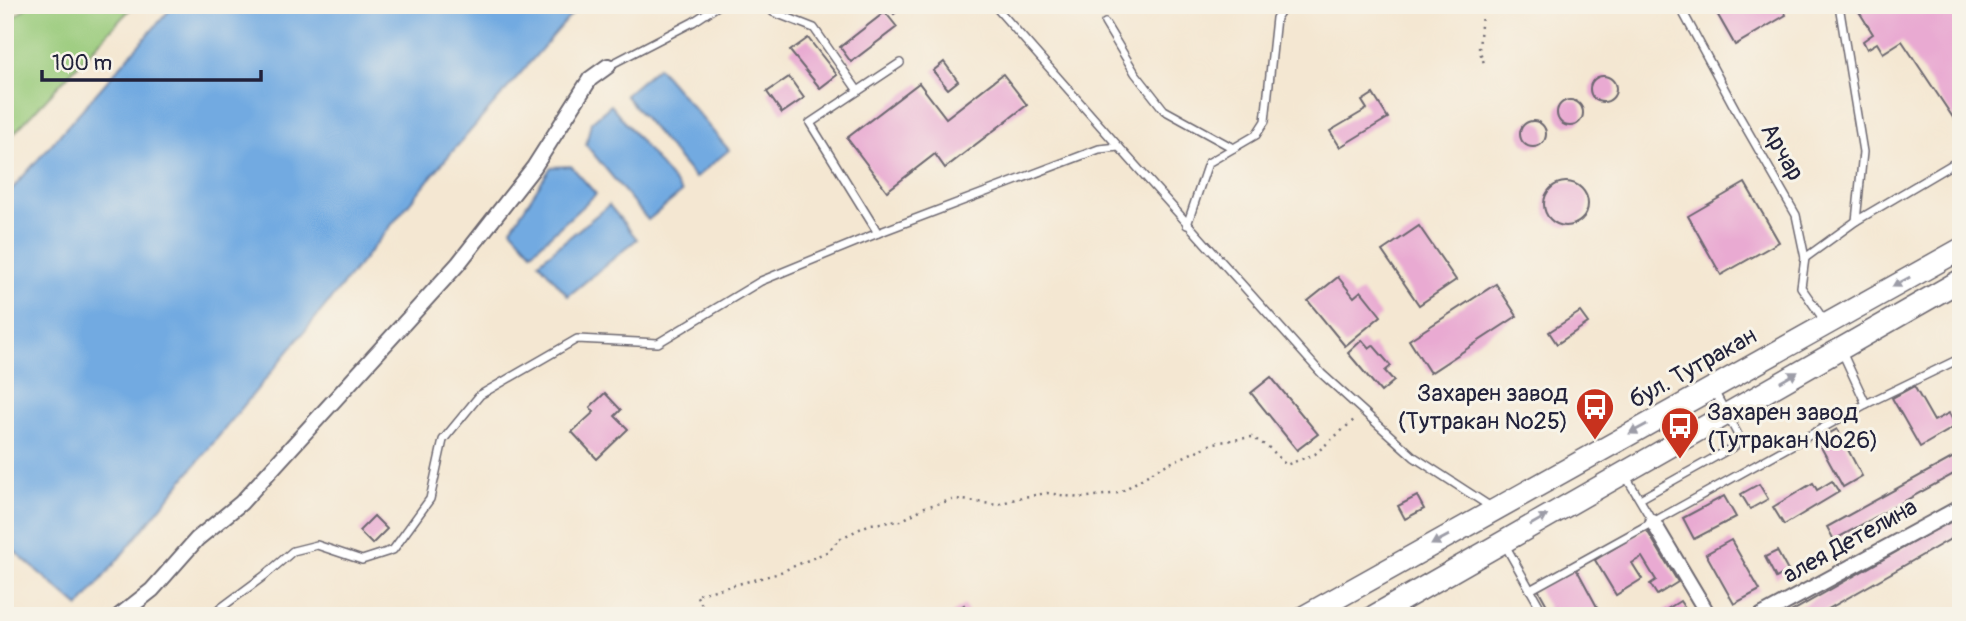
<svg xmlns="http://www.w3.org/2000/svg" width="1966" height="621" viewBox="0 0 1966 621" font-family="Pangolin,sans-serif">
<style>
.green{fill:#9acb7b;stroke:#5e765b;stroke-width:2}
.water{fill:#72aae1;stroke:#4a668e;stroke-width:2}
.building{fill:#e9aad2}
.lines{fill:none;stroke-linecap:round;stroke-linejoin:round}
.service-casing{stroke:#6c6770;stroke-width:10}
.minor-casing{stroke:#6c6770;stroke-width:18}
.primary-casing{stroke:#6c6770;stroke-width:24}
.path{stroke:#6c6770;stroke-width:2.5;stroke-dasharray:2 5;stroke-linecap:butt}
.service{stroke:#fff;stroke-width:7}
.minor{stroke:#fff;stroke-width:14}
.primary{stroke:#fff;stroke-width:21}
.oneway{fill:#9c9ca7}
.labels{text-anchor:middle;dominant-baseline:central;stroke-width:6;stroke-linejoin:round;paint-order:stroke}
.street-label{font-size:24px;fill:#22223b;stroke:#f7f3e8}
.poi-label{font-size:24px;fill:#22223b;stroke:#f7f3e8;text-anchor:end}
</style>
<rect width="100%" height="100%" fill="#f7f3e8"/>
<filter id="ink" filterUnits="userSpaceOnUse"><feTurbulence type="fractalNoise" baseFrequency=".0143" numOctaves="2"/><feDisplacementMap in="SourceGraphic" scale="14" xChannelSelector="R" yChannelSelector="G"/><feConvolveMatrix kernelMatrix="1 2 1 2 8 2 1 2 1" color-interpolation-filters="sRGB"/></filter>
<filter id="wash" filterUnits="userSpaceOnUse"><feTurbulence type="fractalNoise" baseFrequency=".00686" numOctaves="4" result="noise"/><feDisplacementMap in="SourceGraphic" scale="28" xChannelSelector="R" yChannelSelector="G"/><feGaussianBlur stdDeviation="1.57" result="paint"/><feColorMatrix in="noise" values="0 0 0 0 0 0 0 0 0 0 0 0 0 0 0 0 0 1.4 0 .05"/><feComposite in="paint" operator="in"/></filter>
<g filter="url(#wash)">
<rect width="100%" height="100%" fill="#f4e7d2"/>
<polygon class="green" points="29,5 134,5 5,143 5,25"/>
<g class="water">
<polygon points="174,5 580,5 439,167 79,607 5,543 5,197"/>
<polygon points="658,67 729,150 695,178 625,95"/>
<polygon points="611,105 682,192 648,220 586,145 591,122"/>
<polygon points="571,166 596,194 532,252 511,229 551,167"/>
<polygon points="609,205 637,239 568,296 539,262"/>
</g>
<g id="blocks">
<g class="building">
<polygon points="887,5 905,5 894,14"/>
<polygon points="1723,5 1780,5 1786,15 1735,45 1715,10"/>
<polygon points="1858,5 1961,5 1961,118 1956,122 1902,41 1883,53 1877,43 1867,49 1863,41 1873,34 1856,7"/>
<polygon points="885,12 897,27 851,62 840,47"/>
<polygon points="808,38 837,75 820,88 790,51"/>
<polygon points="944,62 958,81 948,89 933,71"/>
<polygon points="1003,74 1027,105 945,168 935,154 887,191 847,138 919,83 946,118"/>
<circle cx="1603" cy="89" r="13"/>
<polygon points="789,77 804,98 782,113 767,92"/>
<polygon points="1373,94 1388,118 1340,147 1330,131 1367,109 1362,101"/>
<circle cx="1570" cy="113" r="13"/>
<circle cx="1533" cy="134" r="13"/>
<circle cx="1566" cy="204" r="22"/>
<polygon points="1745,183 1779,242 1721,275 1688,216"/>
<polygon points="1419,226 1456,280 1419,305 1382,251"/>
<polygon points="1338,277 1354,297 1361,291 1381,316 1345,346 1308,301"/>
<polygon points="1496,284 1517,316 1430,373 1409,340"/>
<polygon points="1580,312 1588,323 1557,344 1549,332"/>
<polygon points="1362,340 1369,348 1373,345 1391,366 1385,371 1394,381 1381,392 1348,353"/>
<polygon points="1271,377 1318,434 1297,450 1251,393"/>
<polygon points="1914,386 1934,421 1949,413 1956,426 1920,447 1892,398"/>
<polygon points="605,393 621,410 615,416 628,429 597,459 572,432 594,412 590,407"/>
<polygon points="1837,429 1862,476 1843,487 1817,440"/>
<polygon points="1961,453 1961,470 1834,540 1827,527"/>
<polygon points="1832,481 1839,492 1784,525 1773,507 1813,483 1817,490"/>
<polygon points="1759,484 1768,499 1750,509 1741,494"/>
<polygon points="1417,496 1424,509 1405,519 1398,506"/>
<polygon points="1724,496 1736,517 1694,539 1683,518"/>
<polygon points="1961,515 1961,533 1816,616 1784,616"/>
<polygon points="374,516 387,529 372,544 359,531"/>
<polygon points="1646,529 1678,582 1657,595 1650,584 1656,580 1642,557 1632,563 1642,579 1616,595 1595,560"/>
<polygon points="1731,540 1760,590 1734,604 1706,554"/>
<polygon points="1777,551 1788,571 1776,578 1765,557"/>
<polygon points="1576,568 1602,616 1553,616 1538,589"/>
<polygon points="1680,601 1690,616 1656,616"/>
<polygon points="964,605 970,616 948,616"/>
</g>
</g>
</g>
<g filter="url(#ink)">
<use href="#blocks" fill-opacity="0" stroke="#6c6770" stroke-width="2"/>
<g class="lines">
<g class="service-casing">
<g id="service">
<polyline points="769,5 773,12 814,28 858,91"/>
<polyline points="994,5 1119,147"/>
<polyline points="1679,5 1738,114 1796,215 1805,258 1801,287 1826,323"/>
<polyline points="1105,23 1135,73 1164,110 1233,148"/>
<polyline points="608,66 693,22 719,5"/>
<polyline points="1856,221 1961,159"/>
<polyline points="1187,225 1208,163 1256,135 1265,121 1276,18 1285,5"/>
<polyline points="878,233 810,123 900,63"/>
<polyline points="1805,258 1856,221 1863,152 1839,5"/>
<polyline points="1866,404 1961,358"/>
<polyline points="1625,475 1653,522 1866,404 1842,352"/>
<polyline points="1640,499 1735,446 1738,435 1714,391"/>
<polyline points="1505,545 1545,616"/>
<polyline points="1530,590 1653,522"/>
<polyline points="210,616 264,576 293,551 317,545 362,560 393,550 430,499 443,440 480,395 577,339 658,343 761,281 878,233 1099,149 1119,147 1322,374 1414,457 1491,507"/>
</g>
</g>
<g class="minor-casing">
<g id="minor">
<polyline points="1653,522 1709,616"/>
<polyline points="119,616 152,590 197,539 241,503 458,264 534,167 590,79 608,66"/>
<polyline points="1761,616 1961,507"/>
</g>
</g>
<g class="primary-casing">
<g id="primary">
<polyline points="1305,616 1961,249"/>
<polyline points="1374,616 1961,280"/>
</g>
</g>
<g class="path">
<polyline points="1470,5 1475,6 1482,13 1479,49 1484,63"/>
<polyline points="709,616 696,595 776,574 829,551 839,539 870,524 901,521 925,507 956,499 997,505 1018,498 1047,493 1080,498 1119,493 1159,468 1214,443 1252,437 1271,449 1286,465 1315,454 1355,419"/>
</g>
<use href="#service" class="service"/>
<use href="#minor" class="minor"/>
<use href="#primary" class="primary"/>
</g>
<defs><path id="oneway-solid" d="M-6-.8H1V-3.2L6.5 0L1 3.2V.8H-6Z" transform="scale(1.75)"/></defs>
<g class="oneway">
<use href="#oneway-solid" transform="translate(1901 282) rotate(151)"/>
<use href="#oneway-solid" transform="translate(1789 377) rotate(-30)"/>
<use href="#oneway-solid" transform="translate(1638 429) rotate(151)"/>
<use href="#oneway-solid" transform="translate(1539 520) rotate(-30)"/>
<use href="#oneway-solid" transform="translate(1440 540) rotate(151)"/>
</g>
</g>
<defs>
<g id="bus-pin" transform="scale(2.0125)"><path d="M0 17L-7.5 6A9.5 9.5 0 1 1 7.5 6Z" fill="#c8321e" stroke="#f7f3e8"/><path d="M-5-6H5V4H4V6H2V4H-2V6H-4V4H-5ZM-3.5-4V0h7V-4ZM-3.5 1.2v1.5H-2V1.2ZM2 1.2v1.5H3.5V1.2Z" fill="#fff"/></g>
</defs>
<g fill-rule="evenodd">
<use href="#bus-pin" x="1595" y="407"/>
<use href="#bus-pin" x="1680" y="426"/>
</g>
<g class="labels">
<g class="street-label">
<text transform="translate(1782 152) rotate(60)">Арчар</text>
<text transform="translate(1693 368) rotate(-29)">бул. Тутракан</text>
<text transform="translate(1850 541) rotate(-29)">алея Детелина</text>
</g>
<g class="poi-label">
<text x="1568" y="393">Захарен завод<tspan x="1568" dy="28">(Тутракан №25)</tspan></text>
<text x="1707" y="412" text-anchor="start">Захарен завод<tspan x="1707" dy="28">(Тутракан №26)</tspan></text>
</g>
</g>
<rect width="1966" height="621" fill="none" stroke="#f7f3e8" stroke-width="28"/>
<path d="M42 70v10h219v-10" fill="none" stroke="#22223b" stroke-width="3.5"/>
<text x="52" y="70" font-size="21" fill="#22223b" stroke="#f7f3e8" stroke-width="5" paint-order="stroke">100 m</text>
</svg>
